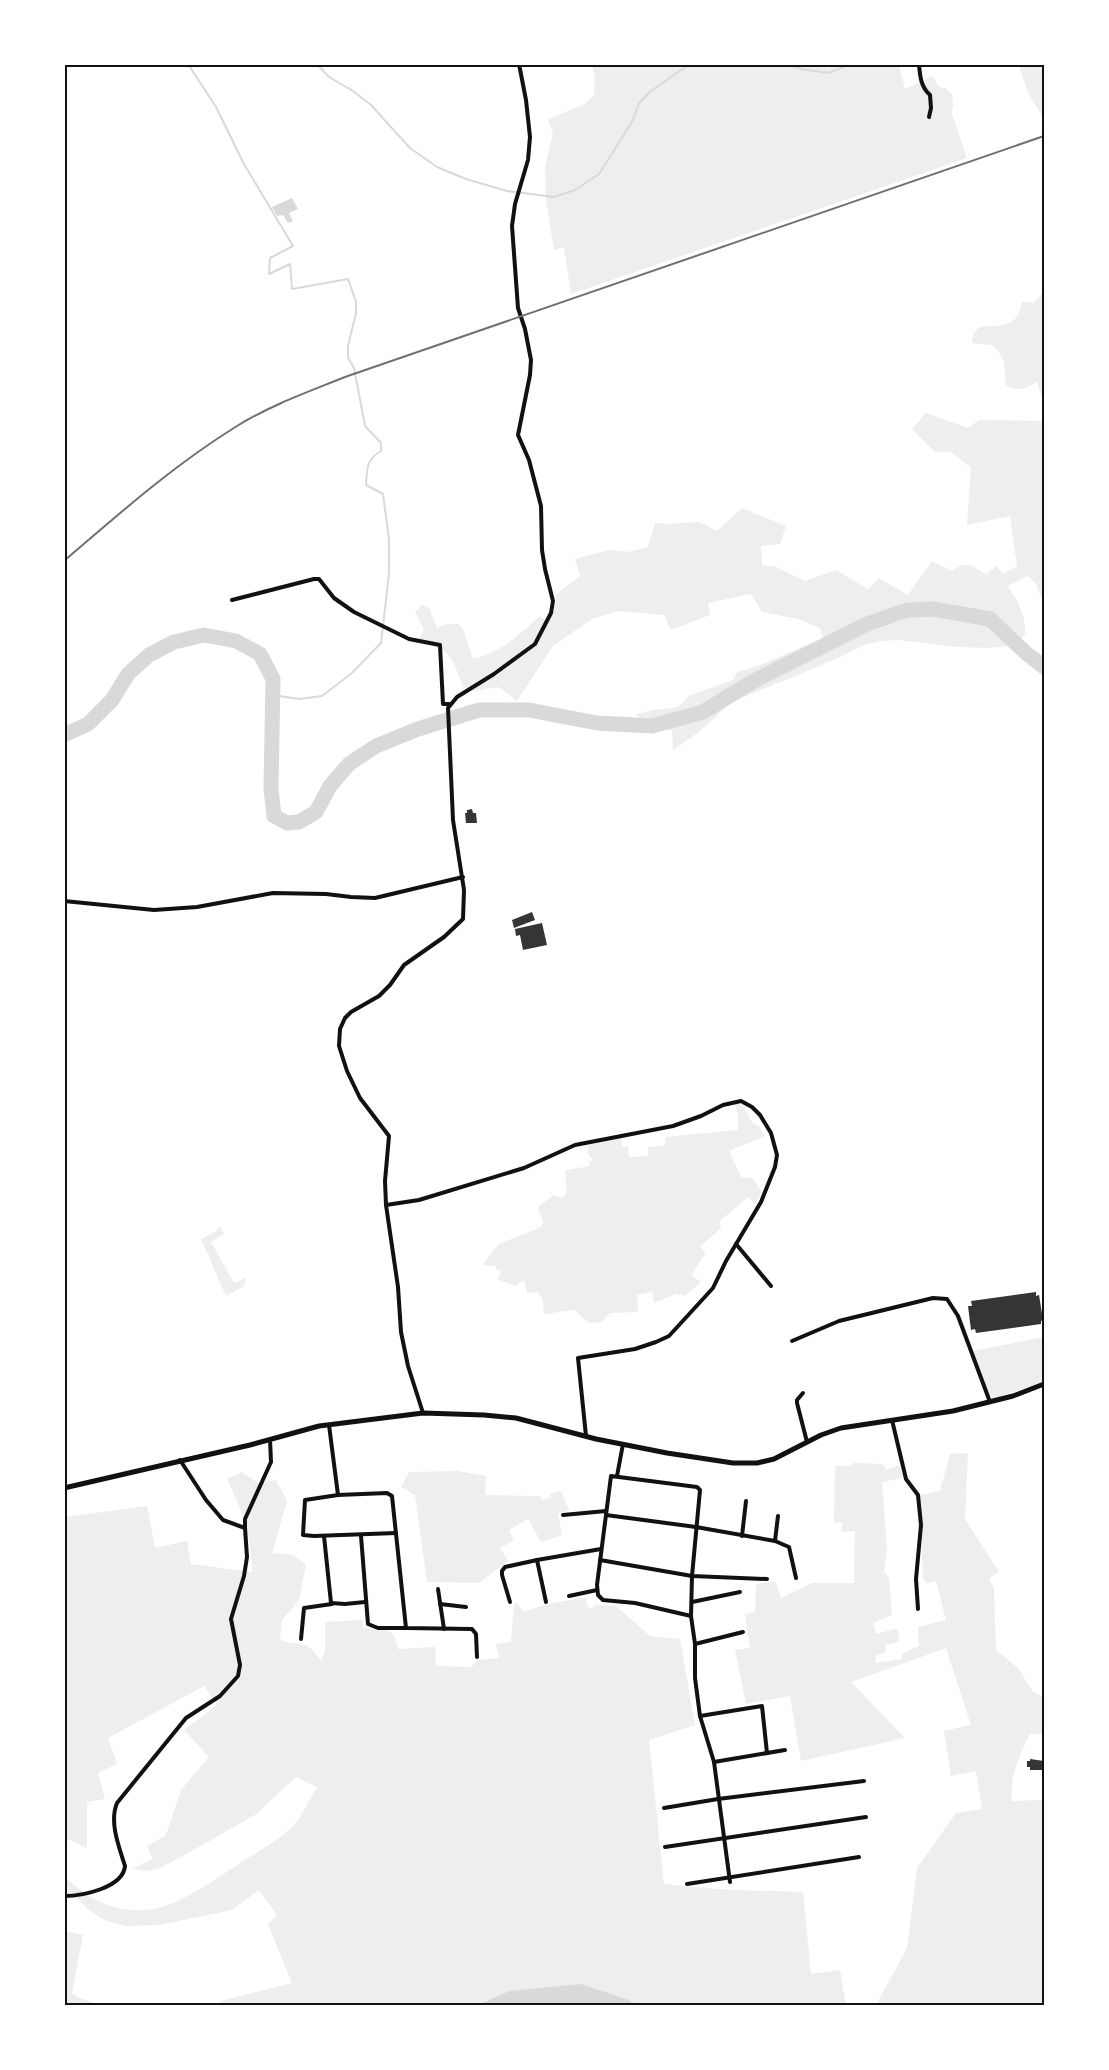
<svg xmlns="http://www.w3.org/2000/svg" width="1109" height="2070" viewBox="0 0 1109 2070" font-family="'Noto Serif',serif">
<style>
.green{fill:#eee}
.water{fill:#d9d9d9}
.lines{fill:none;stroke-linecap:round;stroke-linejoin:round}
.stream{stroke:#d9d9d9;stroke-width:2}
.river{stroke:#d9d9d9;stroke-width:15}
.building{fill:#353535}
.minor{stroke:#111;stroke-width:4}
.tertiary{stroke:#111;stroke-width:5}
.rail{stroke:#707070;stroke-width:2}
.neatline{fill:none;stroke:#111;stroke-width:2}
</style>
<rect width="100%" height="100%" fill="#fff"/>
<g class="green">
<polygon points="592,64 899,65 905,89 933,76 939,87 945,88 952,94 953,107 951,111 967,158 571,294 564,247 554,250 546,200 545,167 553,133 548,120 584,104 594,96 595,77"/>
<polygon points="1019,65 1044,65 1044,119 1028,93"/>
<path d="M1044,294V404L1037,382C1025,388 1019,393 1006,385L1004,361L997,349L991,345L972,343L973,334L979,327C1001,325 1018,329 1022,302L1034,303L1040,295Z"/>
<path d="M926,413L968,428L979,420L1044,421V607L1037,585L1028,576L1008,586C1018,601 1026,616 1025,634L1019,641L1008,646L990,648L957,647L899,640L881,641L864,645L836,659L732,702L699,732L673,750L672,730H660L635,715C641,713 647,711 654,710C669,707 678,712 688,696L733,680L737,672L758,666L823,638L820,628L798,619L762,612L751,594L708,603L710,615L671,630L664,615L618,611L592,619L553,646L517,701L498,687L475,691L463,687C450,652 452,653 418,640L424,629L415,612L422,605L429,608L437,628L447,624H458L463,629L473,659C499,654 520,634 539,617L550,621L556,602L555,595L580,576L575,559L609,550L627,552L648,547L655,523L668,524L700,522L717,531L742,508L786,526L780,544L761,546L762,565L776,567L805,581L836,570L868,589L879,578L908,595L932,561L952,571C967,560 971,565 986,575L996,566L1003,574L1017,566L1010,516L967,525L971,468L951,452H935L912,429Z"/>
<polygon points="735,1104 742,1104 753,1124 758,1125 765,1136 729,1151 741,1177 752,1178 762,1192 755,1204 748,1197 720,1221 721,1228 700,1247 706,1253 691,1275 701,1282 685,1296 676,1294 654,1303 652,1292 637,1295 638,1312 610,1313 601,1322 589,1323 574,1310 544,1314 542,1298 538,1292 527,1293 524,1280 515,1286 497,1279 501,1273 500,1270 496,1270 496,1266 484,1265 485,1261 499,1244 541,1227 543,1222 538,1209 539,1206 554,1195 563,1198 567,1190 565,1172 567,1170 590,1166 589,1161 593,1160 587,1153 589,1144 621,1138 622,1147 628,1146 629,1157 648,1156 648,1147 664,1146 666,1137 738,1130 738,1115"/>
<polygon points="220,1226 224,1234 211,1242 234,1283 246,1278 244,1286 226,1296 201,1239 215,1232"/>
<polygon points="1044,1337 1044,1382 993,1399 988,1392 973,1351"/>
<path d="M968,1453L965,1519L999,1572L989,1578L994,1588L996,1650L1018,1668L1033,1692L1044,1697V1734H1030C1017,1761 1012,1771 1011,1801L1044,1800V2005H876L907,1948L917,1868L956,1813L982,1809L976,1771L951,1776L944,1731L971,1725L946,1648L851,1682L905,1738L801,1761L790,1696L746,1704L735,1650L750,1648L745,1614L755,1612L756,1584L775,1581L781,1598L812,1583H854L855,1531L841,1532L843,1523L834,1522L835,1466H849L854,1463L883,1464L886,1470L899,1465L903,1478L882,1482L887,1549L884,1572L889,1578L892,1615L873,1623L876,1634L895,1629L898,1631L899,1642L885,1645L886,1652L875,1656L876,1663L902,1659V1654L919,1646L918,1627L946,1620L936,1581L928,1583L923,1579L920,1495L940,1491L950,1454Z"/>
<polygon points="458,1471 486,1476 485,1495 540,1496 542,1500 551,1498 550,1494 561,1491 569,1510 558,1514 562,1535 541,1542 528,1519 509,1530 514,1540 500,1548 508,1561 479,1583 427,1582 415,1495 401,1487 409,1472"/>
<path d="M242,1472L258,1483L276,1480L287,1501L272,1553L292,1555L306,1564L299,1600L282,1620L280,1639C289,1645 296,1642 305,1645C312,1648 316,1654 321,1660L325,1651V1622L363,1620V1628C383,1630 395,1626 398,1649L435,1647L436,1666L471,1667L478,1660L499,1658L496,1644L511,1642L514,1604L518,1603L523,1612L548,1604L587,1597L586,1603L590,1609L596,1605L616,1606L650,1636L680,1639L695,1725L649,1740L664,1884L731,1890L803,1892L811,1974L840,1970L846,2005H636L629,2000L509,1991L478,2005H221L220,2001L292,1983L268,1924L277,1915L259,1890L232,1910L159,1925L126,1926L106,1921L89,1910L71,1892H65L64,1876C88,1899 112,1912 146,1910C178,1908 221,1875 248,1858C262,1849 281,1839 293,1826C302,1816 309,1800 317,1787L296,1777L255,1815L174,1861L158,1869L146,1871L131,1869L153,1859L147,1846L166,1835L181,1790L209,1757L184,1730L217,1705L204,1686L108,1738L117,1764L98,1773L105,1799L87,1802V1848L65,1838V1517L147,1506L155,1548L187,1541L191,1564L252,1572C251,1535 243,1512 227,1479Z"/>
<polygon points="65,1931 83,1935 72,1994 97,2005 65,2005"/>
</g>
<g class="water">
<polygon points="292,198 298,209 289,213 293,221 288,223 283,215 277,216 272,207"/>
<polygon points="581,1984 629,2000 636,2005 478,2005 509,1991"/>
</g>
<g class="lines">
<g class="stream">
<path d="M188,64L216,107L244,164L293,246L270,258L269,274L290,264L292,289L348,279L356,302V313L348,346V358L354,368L365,426L381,443V451C366,460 367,469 366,485L383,494L389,539V574L381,643L352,673L322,696L299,699L273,695"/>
<polyline points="317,64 329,77 353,91 371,105 410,148 437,167 466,179 507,191 554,197 575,190 599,174 633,120 639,103 651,91 690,64"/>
<polyline points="788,64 801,69 829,73 851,64"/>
</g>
<polyline class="river" points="64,735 88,724 112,700 128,674 149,655 174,642 204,635 236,641 260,654 273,679 271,788 274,816 287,823 299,822 316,812 330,786 349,764 376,746 418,729 479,710 529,710 597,723 652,726 703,712 750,683 867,624 907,610 934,609 990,619 1026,653 1044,667"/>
</g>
<g class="building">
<polygon points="472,809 473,813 476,813 477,823 466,823 465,813 467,813 467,810"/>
<polygon points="532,912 535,920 514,928 512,920"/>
<polygon points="542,923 547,945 523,950 520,935 516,936 515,929"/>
<polygon points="1036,1292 1036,1296 1039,1295 1043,1320 1041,1321 1041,1324 976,1333 975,1329 971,1330 968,1306 972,1306 971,1301"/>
<polygon points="1030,1759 1044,1761 1044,1770 1030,1770 1030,1767 1027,1767 1027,1761 1030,1761"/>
</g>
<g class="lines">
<g class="minor">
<path d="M919,64C920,77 921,87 930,95L931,108L929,117"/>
<polyline points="232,600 314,579 319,579 334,598 354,612 409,639 440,645 443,704 449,704"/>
<polyline points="64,901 154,910 197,907 273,893 326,894 351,897 375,898 463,877"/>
<polyline points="386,1205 419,1200 524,1168 575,1145 673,1126 701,1116 723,1105 741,1101 752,1107 760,1115 771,1133 777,1155 775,1167 761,1202 726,1261 713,1288 669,1336 656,1342 635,1349 578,1358 586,1436"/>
<polyline points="736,1244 771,1286"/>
<polyline points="792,1341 839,1321 933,1298 947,1299 958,1316 990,1402"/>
<polyline points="803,1393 797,1400 797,1403 807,1442"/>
<polyline points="423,1413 408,1366 401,1332 398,1287 386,1205 385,1181 389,1136 360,1098 347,1071 339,1046 340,1029 345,1018 351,1012 379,996 390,985 404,965 444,937 463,919 464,890 453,820 448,708 457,697 494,674 535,644 551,613 553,601 545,569 542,550 541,506 529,460 518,435 530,375 531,360 525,329 518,308 512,226 515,204 528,160 530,137 526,100 519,64"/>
<polyline points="892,1420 906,1479 918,1495 921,1525 916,1579 918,1609"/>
<polyline points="329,1425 338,1495 387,1493 392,1496 406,1628 472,1629 476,1634 477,1657"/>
<polyline points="617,1476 623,1444"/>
<polyline points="338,1495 305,1500 303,1535 314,1536 396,1533"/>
<polyline points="563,1515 606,1511"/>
<polyline points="606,1515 696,1527 775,1541 789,1547 796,1578"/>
<polyline points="245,1528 245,1519 271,1462 270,1439"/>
<polyline points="324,1536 331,1603 345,1604 365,1602"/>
<polyline points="361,1536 368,1624 378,1628 406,1628"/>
<polyline points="742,1536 746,1501"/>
<polyline points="775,1541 778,1516"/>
<polyline points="537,1560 546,1602"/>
<polyline points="600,1560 692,1576 767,1579"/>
<polyline points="438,1589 444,1629"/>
<polyline points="569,1596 597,1590"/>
<polyline points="510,1602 502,1575 502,1571 505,1567 537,1560 601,1549"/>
<polyline points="692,1602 740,1592"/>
<polyline points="440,1604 466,1607"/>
<polyline points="691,1616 635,1603 603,1600 598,1595 597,1585 611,1476 697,1487 700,1490 692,1576 691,1616 695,1644 695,1678 700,1716 714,1762 730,1882"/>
<polyline points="301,1639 304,1608 332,1604"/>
<polyline points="695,1644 743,1632"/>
<polyline points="700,1716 762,1706 767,1753"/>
<polyline points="714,1762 785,1750"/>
<polyline points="664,1808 718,1799 864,1781"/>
<polyline points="665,1847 866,1817"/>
<polyline points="687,1884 859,1857"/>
<path d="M64,1896C82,1896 123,1888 125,1866C119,1847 109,1822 117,1803L186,1718L220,1696L238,1676L240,1665L231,1619L244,1576L247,1557L245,1528L223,1520L206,1500L180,1460"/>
</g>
<polyline class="tertiary" points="64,1488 250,1445 319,1426 423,1413 484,1415 516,1418 596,1439 667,1453 733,1463 757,1463 774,1459 821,1435 841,1428 953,1411 1013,1396 1044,1384"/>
<path class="rail" d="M64,561C120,513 174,465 237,426C271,405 308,392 345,377L1044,136"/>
</g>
<rect width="1109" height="2070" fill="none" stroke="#ffffff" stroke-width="132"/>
<rect x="66" y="66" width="977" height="1938" class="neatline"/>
</svg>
